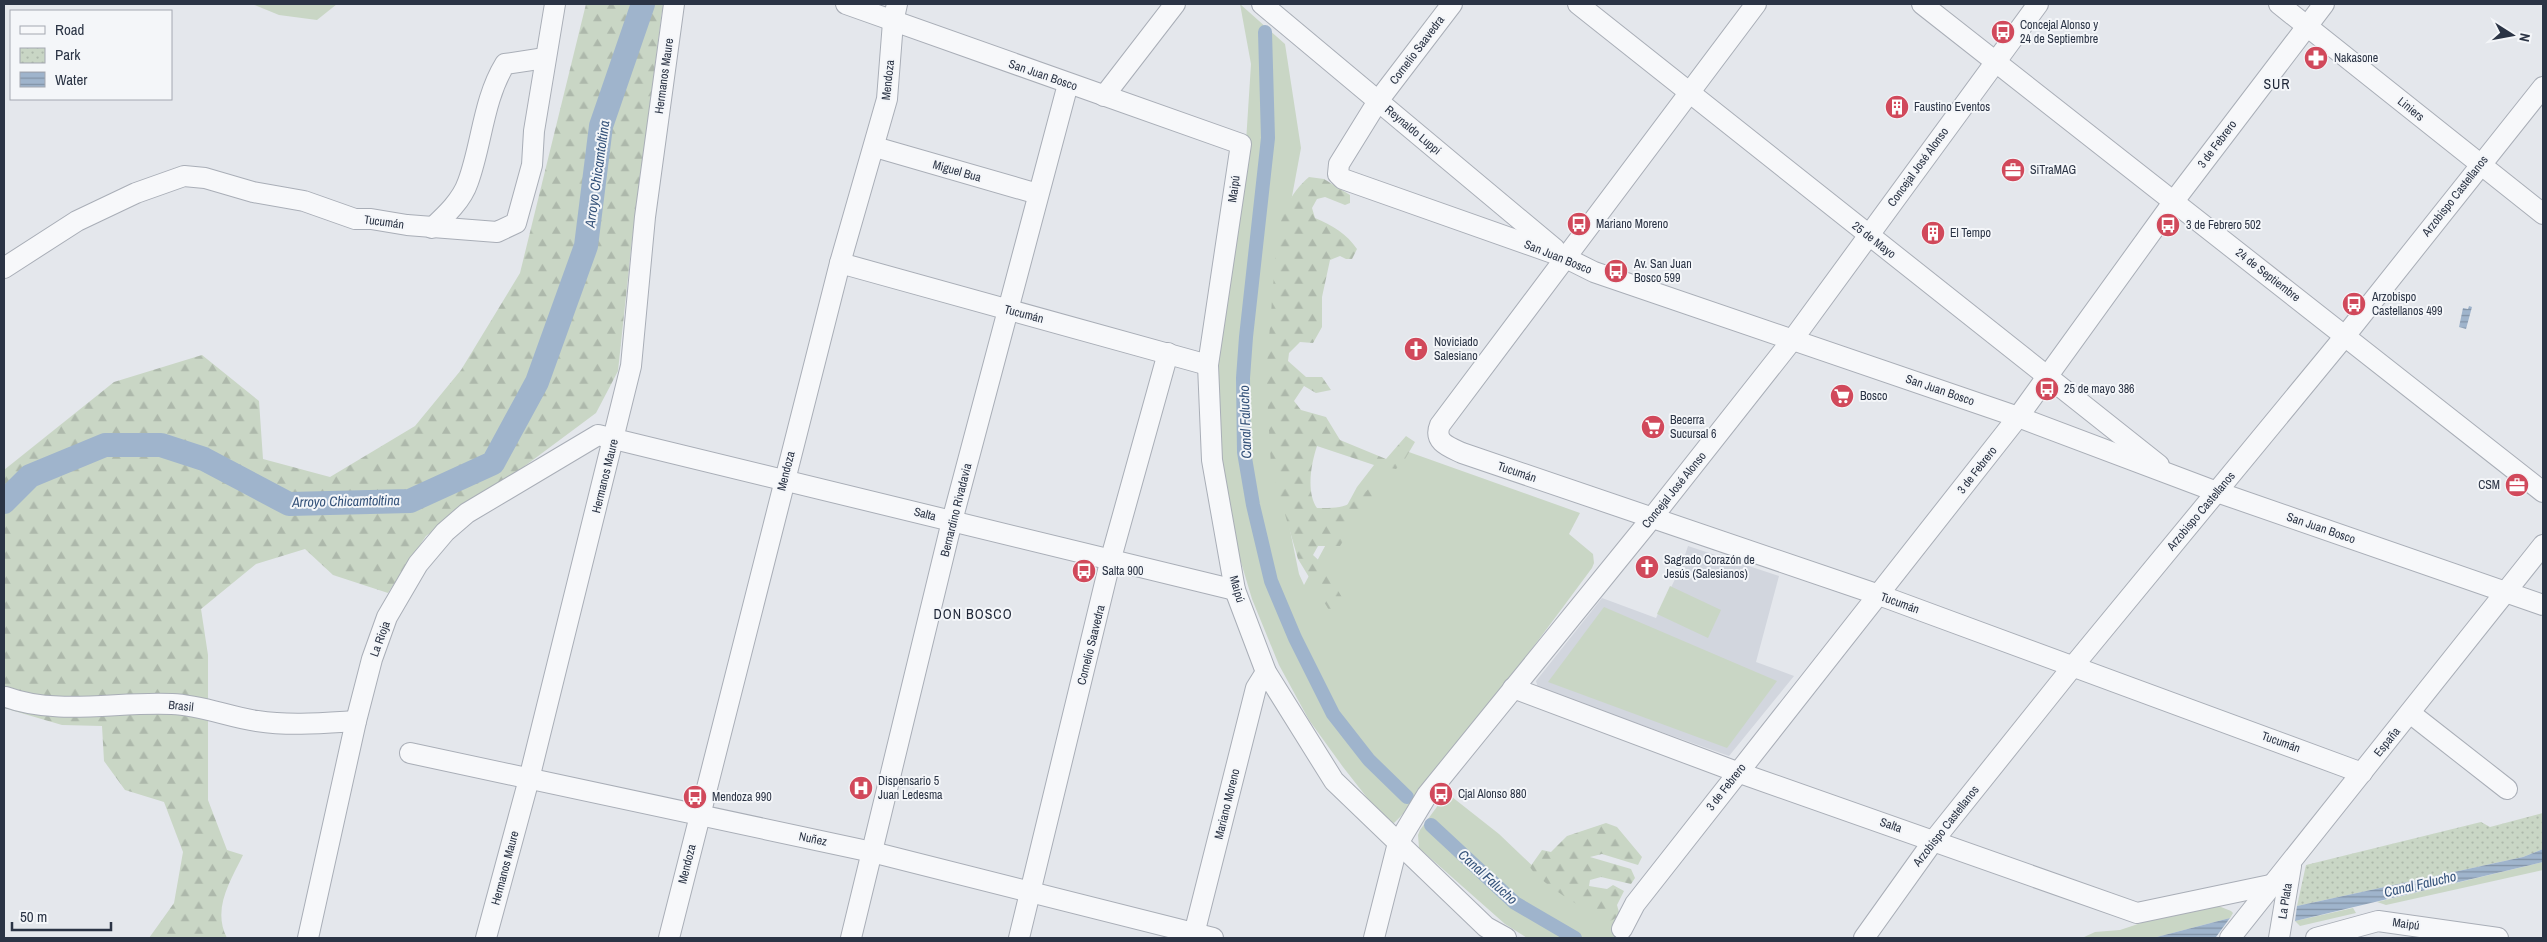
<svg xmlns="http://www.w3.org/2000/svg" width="2547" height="942" viewBox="0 0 2547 942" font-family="'Archivo Narrow',sans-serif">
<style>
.built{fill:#d2d6de}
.grass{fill:#c9d6c5}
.forest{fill:url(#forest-firs)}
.park{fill:url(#park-dots)}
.water{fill:url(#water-rules)}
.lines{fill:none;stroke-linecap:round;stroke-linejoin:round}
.canal{stroke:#9fb4cc;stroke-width:14}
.river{stroke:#9fb4cc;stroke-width:24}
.minor-casing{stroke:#a9aeb7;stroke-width:22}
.minor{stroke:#f7f8fa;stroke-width:20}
.labels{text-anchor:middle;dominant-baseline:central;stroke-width:4;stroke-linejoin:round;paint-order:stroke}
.poi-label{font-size:12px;fill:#2b3445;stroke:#f4f6f9;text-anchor:start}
.street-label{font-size:12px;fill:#2b3445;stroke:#f4f6f9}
.neighbourhood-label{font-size:14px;letter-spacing:1px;fill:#1d2536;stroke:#f4f6f9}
.water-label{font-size:14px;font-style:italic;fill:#34527a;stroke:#f4f6f9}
</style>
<defs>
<pattern id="forest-firs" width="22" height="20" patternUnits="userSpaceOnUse" patternTransform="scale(1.25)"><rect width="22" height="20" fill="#c9d6c5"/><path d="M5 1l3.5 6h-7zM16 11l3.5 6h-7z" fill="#adb8ab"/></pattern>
<pattern id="park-dots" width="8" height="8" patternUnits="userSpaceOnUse" patternTransform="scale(1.25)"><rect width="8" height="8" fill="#c9d6c5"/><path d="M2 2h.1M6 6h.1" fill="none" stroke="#adb8ab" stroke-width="1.8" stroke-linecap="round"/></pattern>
<pattern id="water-rules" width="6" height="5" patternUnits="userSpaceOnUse" patternTransform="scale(1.25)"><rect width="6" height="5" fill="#9fb4cc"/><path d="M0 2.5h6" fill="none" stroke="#8293a7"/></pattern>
</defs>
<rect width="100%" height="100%" fill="#e4e7ec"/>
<polygon class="built" points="1688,546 1779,576 1756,662 1794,676 1729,756 1538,688 1536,681 1602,598 1656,618 1681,567"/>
<g class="grass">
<polygon points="252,4 337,4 317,20 279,15"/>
<path d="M1240,4L1285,44L1301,148L1285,234L1281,486L1299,574L1304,585L1357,487L1374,465L1406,451L1580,513L1569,534L1593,554L1594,563L1592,568C1542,635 1493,703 1439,767C1425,784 1409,810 1394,823L1383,818L1343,767L1309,720L1279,665L1252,599L1237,549L1219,456L1214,394L1244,173L1251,64Z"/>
<polygon points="1670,586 1721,610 1708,638 1657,614"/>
<polygon points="1604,607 1777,681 1727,748 1548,682"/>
<polygon points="1447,793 1499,834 1543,876 1613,915 1624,938 1527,938 1505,924 1419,848 1418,835 1420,830"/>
<polygon points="2543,862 2543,870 2386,905 2377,902"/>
<polygon points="2216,905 2231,911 2233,913 2230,918 2153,938 2082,938 2095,932 2120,930 2147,921"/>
<polygon points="2353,908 2356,913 2300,926 2295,921"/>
</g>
<g class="forest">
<path d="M586,4H663L632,240L618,371L596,413L518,471L426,536L388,593L333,575L305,549L256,564L201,609L208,655V800L227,850L243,855C230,882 212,909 227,938H149L174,903L183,852L164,802L125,790L104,761L102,726L62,725L4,708V470L114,382L202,355L259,401L263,459L330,477L415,426L461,370L520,273Z"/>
<path d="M1309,177L1324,179L1350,195V203L1345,205L1325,197L1317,199L1312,208L1315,218C1332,225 1347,234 1357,249L1352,259H1346L1340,256L1330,260L1322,297V327L1313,343L1300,342L1289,353L1288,361L1306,377H1322L1331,390L1316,393L1304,386L1294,401L1301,410L1326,417L1340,440L1386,459L1406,436L1415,442L1405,459L1396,469L1374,465L1317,446C1311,464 1306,492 1317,508C1347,509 1355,504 1375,482L1381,488L1377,502L1356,520L1340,546H1318L1313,555L1328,569L1333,582L1347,606L1338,614L1329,610L1298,559L1271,466L1266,376L1277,237C1282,213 1290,193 1309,177Z"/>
<path d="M1606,823L1617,827L1642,857L1638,865L1602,854L1590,857L1631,869L1635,878L1631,884L1601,877L1590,880L1589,886L1607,889L1613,885L1624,891L1617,905L1620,916L1610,921C1593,916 1538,882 1530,867L1542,850L1551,852L1567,836Z"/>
</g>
<polygon class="park" points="2543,813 2543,849 2523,857 2297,906 2306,865 2481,822 2490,827"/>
<g class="water">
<polygon points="2469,306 2472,307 2466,329 2459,327 2463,308 2468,309"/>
<polygon points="2543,849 2543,862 2295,921 2297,906 2523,857"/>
<polygon points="2230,918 2216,937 2153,938"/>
</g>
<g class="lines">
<g class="canal">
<polyline points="1265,32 1268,138 1246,337 1243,378 1244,452 1253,505 1271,581 1295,638 1333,714 1369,760 1407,797"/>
<polyline points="1431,825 1515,903 1575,938"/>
</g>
<polyline class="river" points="4,502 30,476 105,445 161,445 204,459 289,504 410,501 493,463 537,382 586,246 601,126 643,4"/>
<g class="minor-casing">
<g id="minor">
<polyline points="846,4 1241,144 1208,365 1212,460 1235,590 1266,672 1334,781 1486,927 1506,938"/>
<polyline points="1262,4 1555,249"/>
<polyline points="1452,4 1378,101 1339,164 1338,174 1343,179 1564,257 1594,272 2018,417 2217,492 2543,605"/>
<polyline points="1578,4 2159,465"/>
<path d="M1756,4L1440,425C1433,442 1449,447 1462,453L1879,595L2362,773"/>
<polyline points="1922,4 2543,492"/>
<polyline points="2279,4 2543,214"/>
<polyline points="1104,96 1175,4"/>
<polyline points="875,147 1038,194"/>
<path d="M432,228C446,215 462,200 468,182C482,144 483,100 505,64L545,58"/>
<polyline points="840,263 1208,365"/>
<polyline points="4,268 77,221 136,193 184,176 205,178 253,192 304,201 355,219 371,219 407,225 497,232 516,223 532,165 534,131 555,4"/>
<polyline points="1513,688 1737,772 2137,913 2275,884"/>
<path d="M6,697C57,716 119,701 172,704C201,705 229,717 257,721C290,726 323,723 356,721"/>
<polyline points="2410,713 2507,789"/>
<polyline points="410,753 872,852 1213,938"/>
<polyline points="1622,929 1635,904 2018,417 2174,201 2324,4"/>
<polyline points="308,938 356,721 372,659 387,617 418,564 445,532 467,513 598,435 1235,590"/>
<polyline points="486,938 529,779 631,366 645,217 674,4"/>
<polyline points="669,938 840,263 887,99 893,22 897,4"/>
<polyline points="851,938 952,521 1068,84"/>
<polyline points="1019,938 1111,558 1168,353"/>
<polyline points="1193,938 1256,688 1266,672"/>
<polyline points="1374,938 1398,843 1427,795 1651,519 1793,339 2038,4"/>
<polyline points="1864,938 1934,840 2074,665 2345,336 2543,87"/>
<polyline points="2230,938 2543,545"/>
<polyline points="2279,938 2291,866"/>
<polyline points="2316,938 2378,921 2498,938"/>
</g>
</g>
<use href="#minor" class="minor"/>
</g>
<defs>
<g id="bus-disc" transform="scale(1.25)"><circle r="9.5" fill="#d1495b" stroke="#f4f6f9"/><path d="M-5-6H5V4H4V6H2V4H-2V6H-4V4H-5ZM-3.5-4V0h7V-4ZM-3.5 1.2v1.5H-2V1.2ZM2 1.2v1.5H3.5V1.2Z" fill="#fff"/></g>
<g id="pharmacy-disc" transform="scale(1.25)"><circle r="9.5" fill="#d1495b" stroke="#f4f6f9"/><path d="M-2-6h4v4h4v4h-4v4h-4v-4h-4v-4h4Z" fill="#fff"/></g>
<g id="building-disc" transform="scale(1.25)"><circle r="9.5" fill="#d1495b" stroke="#f4f6f9"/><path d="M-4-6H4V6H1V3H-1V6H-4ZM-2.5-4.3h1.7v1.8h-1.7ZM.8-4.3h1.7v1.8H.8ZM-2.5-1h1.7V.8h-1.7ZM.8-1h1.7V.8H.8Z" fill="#fff"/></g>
<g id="office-disc" transform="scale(1.25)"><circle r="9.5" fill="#d1495b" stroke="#f4f6f9"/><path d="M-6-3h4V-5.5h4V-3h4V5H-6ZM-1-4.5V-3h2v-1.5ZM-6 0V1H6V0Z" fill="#fff"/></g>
<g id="church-disc" transform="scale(1.25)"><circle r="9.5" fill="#d1495b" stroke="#f4f6f9"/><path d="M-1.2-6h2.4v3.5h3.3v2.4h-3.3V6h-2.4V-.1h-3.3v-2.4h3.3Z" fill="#fff"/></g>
<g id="supermarket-disc" transform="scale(1.25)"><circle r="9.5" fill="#d1495b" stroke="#f4f6f9"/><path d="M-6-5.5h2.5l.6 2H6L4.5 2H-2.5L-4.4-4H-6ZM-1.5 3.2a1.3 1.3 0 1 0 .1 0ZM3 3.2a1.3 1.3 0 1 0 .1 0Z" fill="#fff"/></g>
<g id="hospital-disc" transform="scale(1.25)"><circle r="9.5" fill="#d1495b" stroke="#f4f6f9"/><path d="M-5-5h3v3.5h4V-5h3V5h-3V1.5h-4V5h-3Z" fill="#fff"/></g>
</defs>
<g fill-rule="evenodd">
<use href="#bus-disc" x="2003" y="32"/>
<use href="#pharmacy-disc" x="2316" y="58"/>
<use href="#building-disc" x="1897" y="107"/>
<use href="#office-disc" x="2013" y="170"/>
<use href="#bus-disc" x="1579" y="224"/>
<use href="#bus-disc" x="2168" y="225"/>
<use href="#building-disc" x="1933" y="233"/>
<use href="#bus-disc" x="1616" y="271"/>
<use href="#bus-disc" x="2354" y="304"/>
<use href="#church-disc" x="1416" y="349"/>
<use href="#bus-disc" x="2047" y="389"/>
<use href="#supermarket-disc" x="1842" y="396"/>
<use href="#supermarket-disc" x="1653" y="427"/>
<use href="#office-disc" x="2517" y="485"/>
<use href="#church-disc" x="1647" y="567"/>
<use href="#bus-disc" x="1084" y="571"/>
<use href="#hospital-disc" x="861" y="788"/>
<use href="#bus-disc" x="1441" y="794"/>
<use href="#bus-disc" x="695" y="797"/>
</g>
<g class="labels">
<g class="poi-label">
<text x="2020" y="25">Concejal Alonso y<tspan x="2020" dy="14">24 de Septiembre</tspan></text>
<text x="2334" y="58">Nakasone</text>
<text x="1914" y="107">Faustino Eventos</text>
<text x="2030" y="170">SiTraMAG</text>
<text x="1596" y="224">Mariano Moreno</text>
<text x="2186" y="225">3 de Febrero 502</text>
<text x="1950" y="233">El Tempo</text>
<text x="1634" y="264">Av. San Juan<tspan x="1634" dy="14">Bosco 599</tspan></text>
<text x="2372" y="297">Arzobispo<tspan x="2372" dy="14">Castellanos 499</tspan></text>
<text x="1434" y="342">Noviciado<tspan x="1434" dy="14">Salesiano</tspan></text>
<text x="2064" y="389">25 de mayo 386</text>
<text x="1860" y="396">Bosco</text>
<text x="1670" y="420">Becerra<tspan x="1670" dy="14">Sucursal 6</tspan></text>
<text x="2500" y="485" text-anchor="end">CSM</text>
<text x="1664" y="560">Sagrado Corazón de<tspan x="1664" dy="14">Jesús (Salesianos)</tspan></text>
<text x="1102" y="571">Salta 900</text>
<text x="878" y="781">Dispensario 5<tspan x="878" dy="14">Juan Ledesma</tspan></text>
<text x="1458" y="794">Cjal Alonso 880</text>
<text x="712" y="797">Mendoza 990</text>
</g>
<g class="street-label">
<text transform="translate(1417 50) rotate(-53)">Cornelio Saavedra</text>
<text transform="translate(1043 75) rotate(19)">San Juan Bosco</text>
<text transform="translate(664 76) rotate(-82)">Hermanos Maure</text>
<text transform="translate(888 80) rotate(-84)">Mendoza</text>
<text transform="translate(2411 109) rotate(39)">Liniers</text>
<text transform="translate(1413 130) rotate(40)">Reynaldo Luppi</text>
<text transform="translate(2217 144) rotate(-53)">3 de Febrero</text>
<text transform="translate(1918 167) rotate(-54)">Concejal José Alonso</text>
<text transform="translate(957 171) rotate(16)">Miguel Bua</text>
<text transform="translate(1234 189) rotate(-82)">Maipú</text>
<text transform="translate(2455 196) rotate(-52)">Arzobispo Castellanos</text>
<text transform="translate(384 222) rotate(8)">Tucumán</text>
<text transform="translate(1874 240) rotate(38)">25 de Mayo</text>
<text transform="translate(1558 257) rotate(22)">San Juan Bosco</text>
<text transform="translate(2268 275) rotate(38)">24 de Septiembre</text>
<text transform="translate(1024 314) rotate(15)">Tucumán</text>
<text transform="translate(1940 390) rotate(19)">San Juan Bosco</text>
<text transform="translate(1977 470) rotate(-52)">3 de Febrero</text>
<text transform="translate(786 471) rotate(-76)">Mendoza</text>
<text transform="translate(1517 472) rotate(19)">Tucumán</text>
<text transform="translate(605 476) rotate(-76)">Hermanos Maure</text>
<text transform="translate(1674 490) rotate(-51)">Concejal José Alonso</text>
<text transform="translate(956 510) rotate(-76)">Bernardino Rivadavia</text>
<text transform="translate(2201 511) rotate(-50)">Arzobispo Castellanos</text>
<text transform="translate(925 514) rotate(14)">Salta</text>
<text transform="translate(2321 528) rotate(19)">San Juan Bosco</text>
<text transform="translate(1237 589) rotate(74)">Maipú</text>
<text transform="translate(1900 603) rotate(20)">Tucumán</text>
<text transform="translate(380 639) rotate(-70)">La Rioja</text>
<text transform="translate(1091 645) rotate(-76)">Cornelio Saavedra</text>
<text transform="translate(181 706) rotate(6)">Brasil</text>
<text transform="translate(2281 742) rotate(20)">Tucumán</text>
<text transform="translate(2387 742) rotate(-51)">España</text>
<text transform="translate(1726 787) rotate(-52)">3 de Febrero</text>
<text transform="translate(1227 804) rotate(-76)">Mariano Moreno</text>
<text transform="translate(1891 825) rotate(19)">Salta</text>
<text transform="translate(1946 826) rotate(-52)">Arzobispo Castellanos</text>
<text transform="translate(813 839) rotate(12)">Nuñez</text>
<text transform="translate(687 864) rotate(-76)">Mendoza</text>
<text transform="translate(505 868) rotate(-75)">Hermanos Maure</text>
<text transform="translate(2285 901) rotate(-81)">La Plata</text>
<text transform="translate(2406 924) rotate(8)">Maipú</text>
</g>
<g class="neighbourhood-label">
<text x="2277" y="84">SUR</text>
<text x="973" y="614">DON BOSCO</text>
</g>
<g class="water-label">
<text transform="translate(597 174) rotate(-82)">Arroyo Chicamtoltina</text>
<text transform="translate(1245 422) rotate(-92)">Canal Falucho</text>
<text transform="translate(346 501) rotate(-1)">Arroyo Chicamtoltina</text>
<text transform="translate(1488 877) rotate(42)">Canal Falucho</text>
<text transform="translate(2420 884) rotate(-13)">Canal Falucho</text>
</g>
</g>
<rect width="2547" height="942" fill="none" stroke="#2b3445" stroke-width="10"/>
<rect x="10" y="10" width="162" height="90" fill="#f4f6f9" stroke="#a4a8b1"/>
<rect x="20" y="26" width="25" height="8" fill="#f7f8fa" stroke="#a4a8b1"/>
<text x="55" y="35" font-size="15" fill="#2b3445">Road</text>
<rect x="20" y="48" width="25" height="15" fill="url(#park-dots)" stroke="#a4a8b1"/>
<text x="55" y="60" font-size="15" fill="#2b3445">Park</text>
<rect x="20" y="72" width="25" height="15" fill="url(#water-rules)" stroke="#a4a8b1"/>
<text x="55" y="85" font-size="15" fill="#2b3445">Water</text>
<g transform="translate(2512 35) rotate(101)" stroke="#f4f6f9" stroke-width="4" paint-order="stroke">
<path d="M0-4L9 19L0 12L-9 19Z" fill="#2b3445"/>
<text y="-8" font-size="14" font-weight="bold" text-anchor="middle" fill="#2b3445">N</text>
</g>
<path d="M12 922v8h99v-8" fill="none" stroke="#2b3445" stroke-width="2.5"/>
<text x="20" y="922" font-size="15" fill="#2b3445" stroke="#f4f6f9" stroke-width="4" paint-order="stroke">50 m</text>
</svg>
